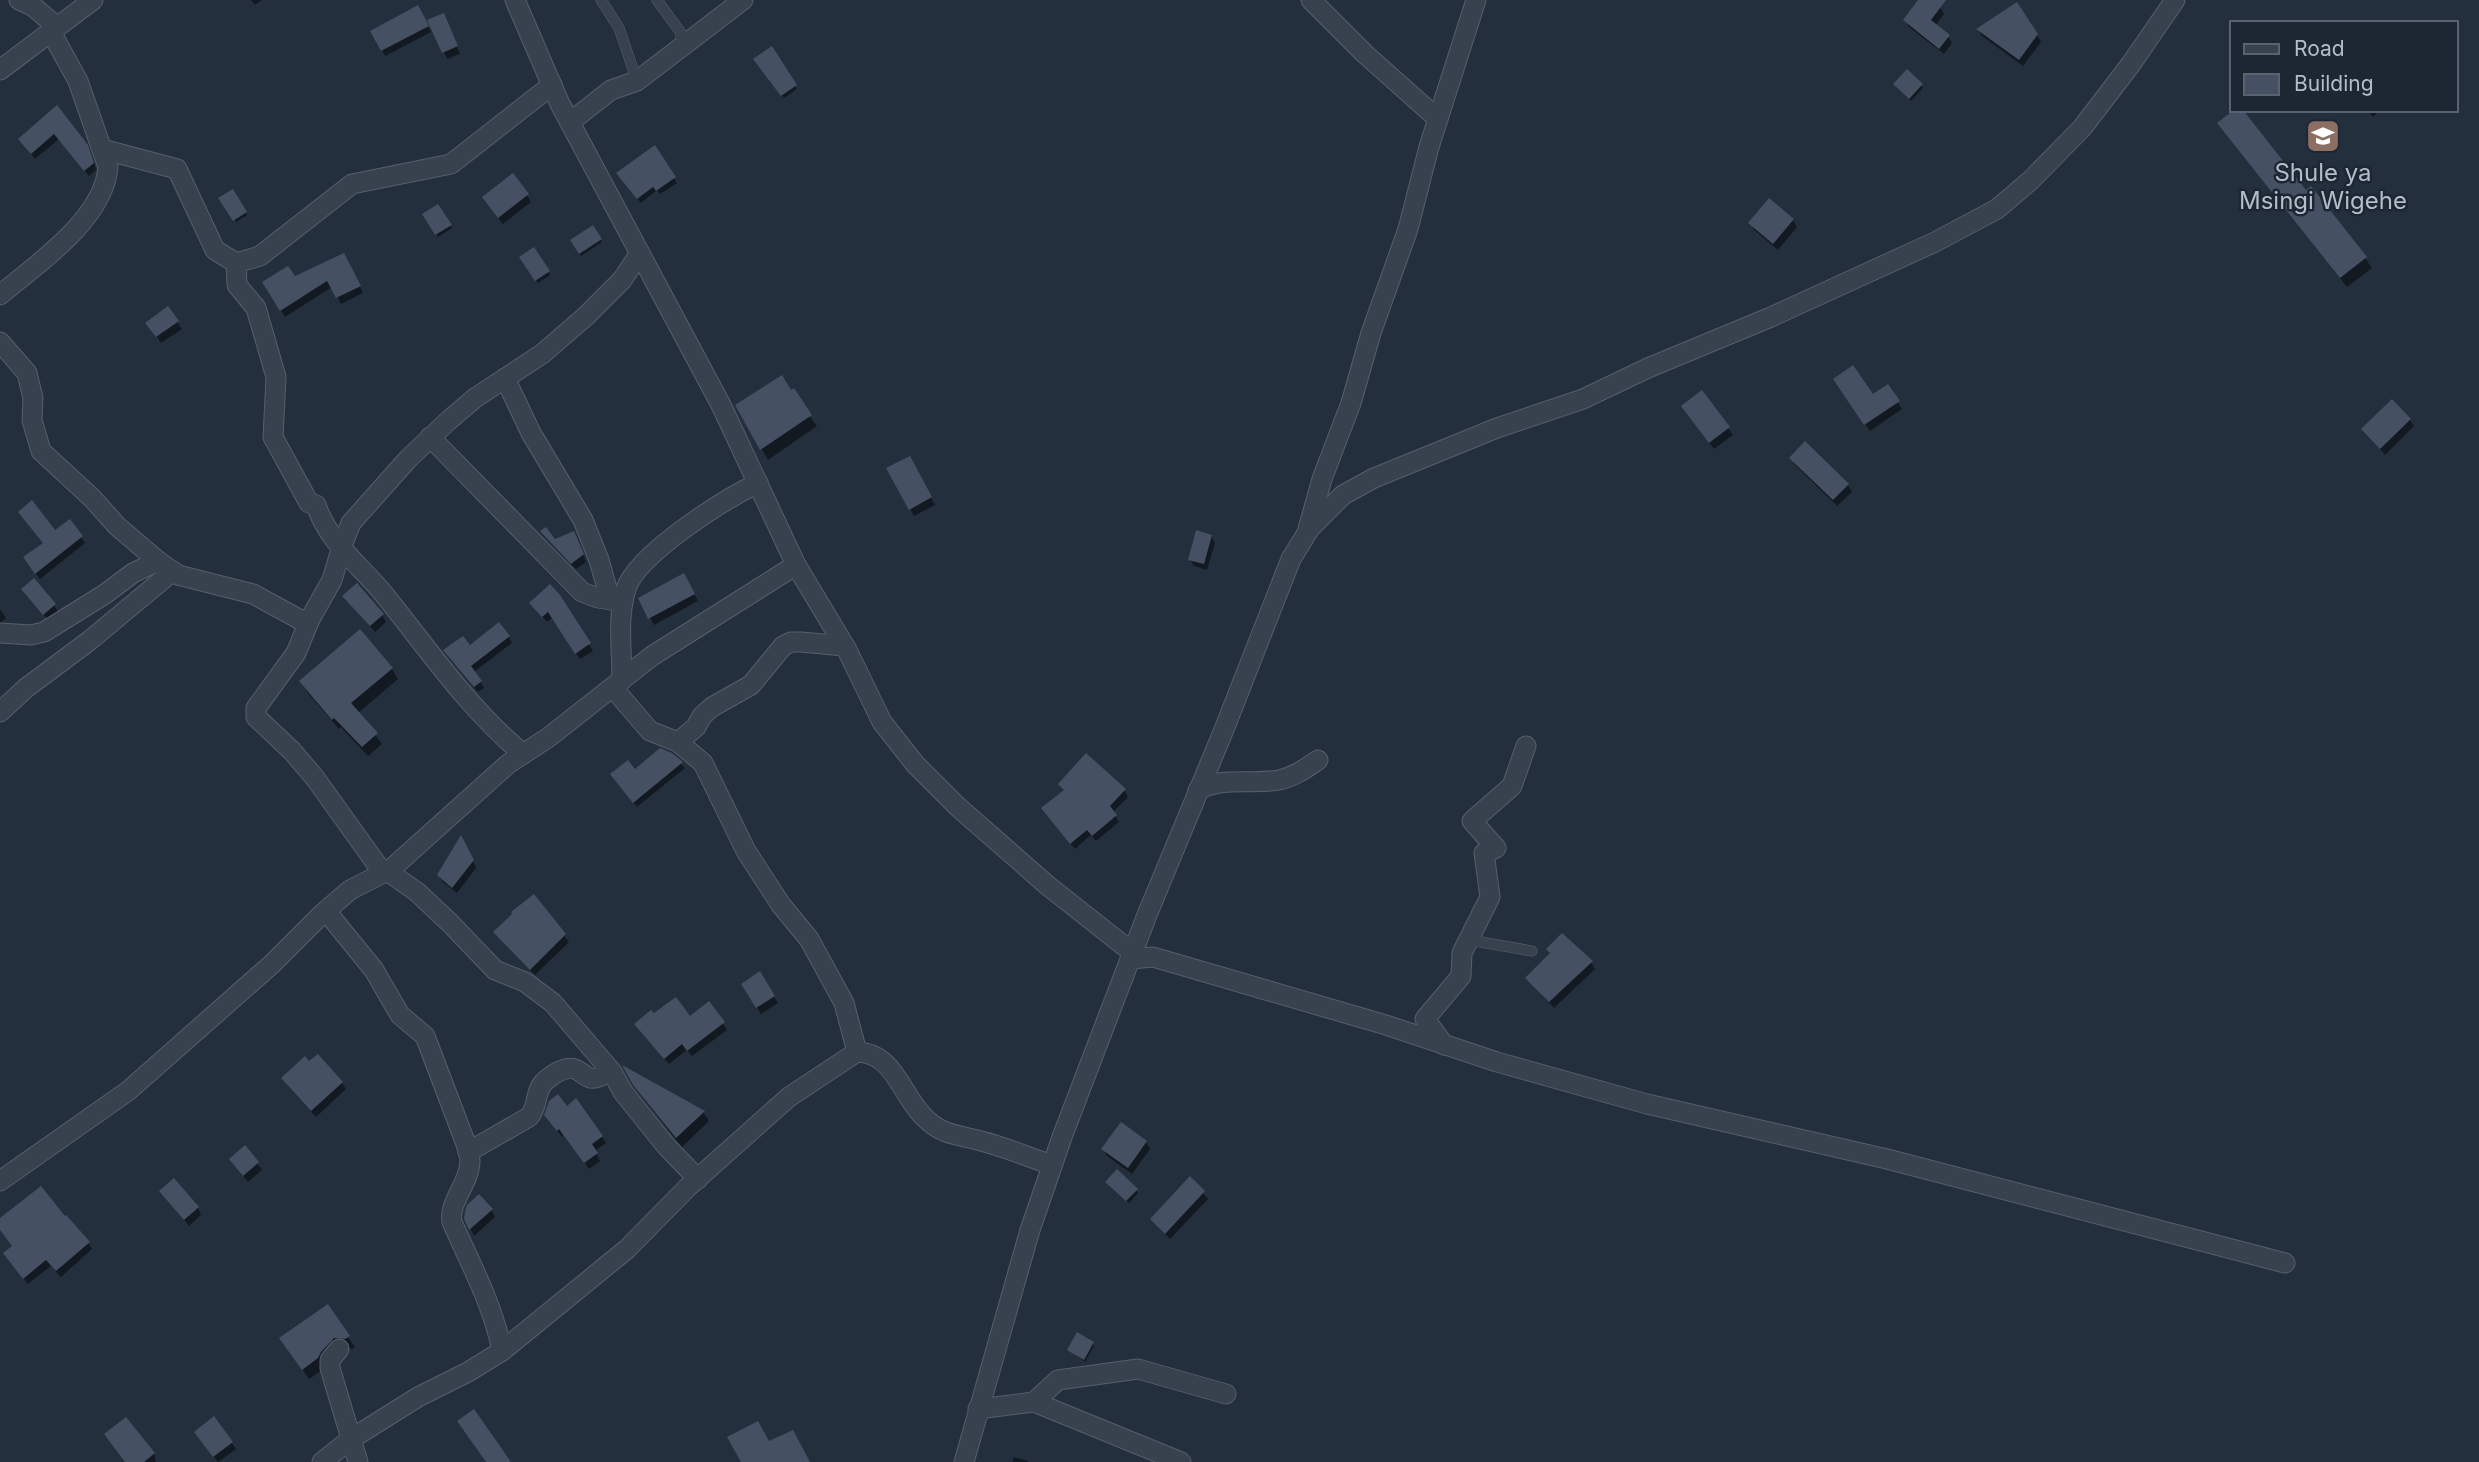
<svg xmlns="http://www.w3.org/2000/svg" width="2479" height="1462" viewBox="0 0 2479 1462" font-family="Inter,sans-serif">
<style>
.shadow{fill:#0007}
.building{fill:#455162}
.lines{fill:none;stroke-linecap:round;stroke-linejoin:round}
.service-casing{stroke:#565f6c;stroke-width:11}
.minor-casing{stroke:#565f6c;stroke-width:21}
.service{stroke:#38414e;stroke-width:10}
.minor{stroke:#38414e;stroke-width:19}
.labels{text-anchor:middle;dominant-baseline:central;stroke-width:5;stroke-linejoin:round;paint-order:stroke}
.poi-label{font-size:24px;fill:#b4bcc9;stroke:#1d2633}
</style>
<rect width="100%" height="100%" fill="#242f3e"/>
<g class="shadow">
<polygon points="251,0 262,0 255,5"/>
<polygon points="1920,0 1931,0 1940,7 1944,14 1935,26 1948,36 1952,43 1944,54 1909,27 1905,20"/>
<polygon points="418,8 431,32 385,56 372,31"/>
<polygon points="430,21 447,22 460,54 447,59"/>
<polygon points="1978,30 2037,35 2041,42 2023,66 1982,36"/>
<polygon points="772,49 797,89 784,98 756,62"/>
<polygon points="1921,85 1923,88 1911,101 1896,87"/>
<polygon points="57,107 91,154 96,170 89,176 59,139 35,159 20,139"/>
<polygon points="2367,110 2380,110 2373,117"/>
<polygon points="2220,124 2306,192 2365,258 2372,268 2347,287"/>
<polygon points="654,148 677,183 660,194 657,190 641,203 621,178"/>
<polygon points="233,191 247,215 236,222 221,199"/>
<polygon points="527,195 531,202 503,224 488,204"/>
<polygon points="1770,201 1793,220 1797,227 1778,250 1754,230 1750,223"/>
<polygon points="438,206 452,228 438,237 424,215"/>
<polygon points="593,227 602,242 581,256 572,240"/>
<polygon points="533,249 550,275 538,283 521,258"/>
<polygon points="348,262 363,293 341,304 332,287 285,317 264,283 295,279"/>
<polygon points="167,308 182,329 161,343 152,330"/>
<polygon points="1839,386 1873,396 1887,386 1902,409 1870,431"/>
<polygon points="791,392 817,426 768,460 737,406"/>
<polygon points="1702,393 1733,435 1714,449 1687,413"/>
<polygon points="2410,420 2414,426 2385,455 2363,429"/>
<polygon points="909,458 935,505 914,516 889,469"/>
<polygon points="1791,458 1848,485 1852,492 1837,506 1795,465"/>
<polygon points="70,521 85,543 40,579 28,564 55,533"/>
<polygon points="542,532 554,541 577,540 586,562 576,569"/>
<polygon points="1211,536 1215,543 1207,570 1194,566 1190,559"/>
<polygon points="684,575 698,601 654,625 640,599"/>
<polygon points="550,587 593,651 580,659 553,617 547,622 531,603"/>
<polygon points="27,596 54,605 58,612 48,620"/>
<polygon points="345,596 382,615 386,622 375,632"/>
<polygon points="0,609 6,618 0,623"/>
<polygon points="509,637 512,643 474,672 484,688 478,692 449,656 470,647"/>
<polygon points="392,669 398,679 358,713 382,744 368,756 341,727 339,729 307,692 301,682"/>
<polygon points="671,754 685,768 637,807 616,780"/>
<polygon points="1086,755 1125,791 1128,797 1113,812 1119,822 1096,841 1091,835 1075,849 1047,815 1065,792 1060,784"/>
<polygon points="465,844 476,868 457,893 443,882 439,875"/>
<polygon points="533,896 569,942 535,975 495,932"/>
<polygon points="1591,962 1595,969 1554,1008 1527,978"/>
<polygon points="759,974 778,1003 761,1014 743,984"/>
<polygon points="709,1004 727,1030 692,1056 687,1050 669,1064 640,1031 689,1018"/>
<polygon points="626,1069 703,1112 709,1121 682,1147 641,1095"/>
<polygon points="342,1083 346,1089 316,1117 287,1085"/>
<polygon points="566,1108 602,1137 606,1143 595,1151 600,1161 589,1169 564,1134 562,1137 551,1122"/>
<polygon points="1146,1142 1150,1149 1132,1174 1107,1156 1103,1149"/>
<polygon points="245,1148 262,1170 248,1182 231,1159"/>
<polygon points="1190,1179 1208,1199 1170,1239 1152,1220"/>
<polygon points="1109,1185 1136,1190 1138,1193 1129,1203"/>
<polygon points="161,1191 198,1208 201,1215 189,1226"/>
<polygon points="491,1210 495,1217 474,1236 466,1219"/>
<polygon points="0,1220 88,1243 92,1249 61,1277 51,1266 28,1284 9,1260 13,1247 0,1229"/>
<polygon points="348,1337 355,1347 352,1349 340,1348 324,1369 309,1379 282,1338"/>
<polygon points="1092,1343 1094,1346 1085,1362 1069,1350"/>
<polygon points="126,1419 154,1454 156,1462 126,1462"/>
<polygon points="200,1439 232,1443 236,1449 218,1462"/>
<polygon points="1014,1457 1028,1461 1028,1462 1012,1462"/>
</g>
<g class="building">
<polygon points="1918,0 1946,0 1931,20 1950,35 1939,49 1903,20"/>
<polygon points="2017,2 2038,34 2019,60 1976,29"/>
<polygon points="418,5 429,26 381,51 370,31"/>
<polygon points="444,13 458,46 442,53 427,20"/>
<polygon points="772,46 797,85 781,96 753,59"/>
<polygon points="1907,69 1923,84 1909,99 1893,84"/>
<polygon points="57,105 88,145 94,163 84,171 54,134 31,154 18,139"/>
<polygon points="2234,110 2243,110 2306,190 2311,186 2367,257 2340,278 2217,123"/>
<polygon points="655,145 676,177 656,191 653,187 637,199 616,173"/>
<polygon points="513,173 529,194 498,218 482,197"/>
<polygon points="233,189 247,212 233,221 218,198"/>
<polygon points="1769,198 1794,219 1773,244 1748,223"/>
<polygon points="438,204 452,225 435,235 422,214"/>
<polygon points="593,225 602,239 579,254 570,240"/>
<polygon points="534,247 550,271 535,281 519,257"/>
<polygon points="344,253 361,286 336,298 327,281 280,311 262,282 288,266 295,276"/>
<polygon points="168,306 179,321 156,337 145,323"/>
<polygon points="1853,365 1873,394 1888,384 1900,401 1864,425 1833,379"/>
<polygon points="782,375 791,390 794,388 812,415 760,450 735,405"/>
<polygon points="1702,390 1730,427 1709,443 1681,406"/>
<polygon points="2392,399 2411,419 2380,449 2361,429"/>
<polygon points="1805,441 1849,484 1833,500 1789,458"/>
<polygon points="910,456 932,497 909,510 886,468"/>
<polygon points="32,500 55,530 70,519 83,536 35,574 23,557 43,543 18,512"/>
<polygon points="546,527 555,539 574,531 584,554 571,564 540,531"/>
<polygon points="1196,530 1212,535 1204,564 1188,560"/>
<polygon points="684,573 695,594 648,619 638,598"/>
<polygon points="34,578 56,604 43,615 21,589"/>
<polygon points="357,583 384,614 370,626 342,596"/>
<polygon points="550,584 560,595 591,643 575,654 548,612 542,617 529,603"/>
<polygon points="499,622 510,636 471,666 482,681 474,687 443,650 463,636 470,645"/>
<polygon points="360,629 393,668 351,703 378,733 362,747 334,718 332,720 299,681"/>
<polygon points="660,748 672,753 683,762 633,803 610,774 628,760 635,769"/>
<polygon points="1086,753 1126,789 1110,806 1117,815 1092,836 1087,830 1070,844 1041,808 1064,790 1058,784"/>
<polygon points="461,835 474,860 452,888 437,875"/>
<polygon points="534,894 566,934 530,970 493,932 512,914 511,912"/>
<polygon points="1562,933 1593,961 1549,1002 1525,978 1550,953 1546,949"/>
<polygon points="760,971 775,996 756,1008 741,984"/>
<polygon points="676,997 690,1016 709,1001 725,1022 687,1051 682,1044 664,1059 634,1024 651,1010 654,1013"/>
<polygon points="318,1054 343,1082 311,1111 281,1078 305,1056 309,1061"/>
<polygon points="622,1065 705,1111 676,1138 633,1085"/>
<polygon points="558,1094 567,1106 576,1098 603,1136 592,1144 598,1153 584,1163 559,1129 557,1131 544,1115 549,1101"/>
<polygon points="1121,1122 1147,1141 1128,1168 1101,1149"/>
<polygon points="245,1145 259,1162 243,1176 229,1159"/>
<polygon points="1117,1169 1138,1189 1126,1201 1105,1182"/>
<polygon points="1190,1176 1205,1191 1165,1234 1150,1219"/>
<polygon points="174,1178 199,1207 184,1220 159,1191"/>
<polygon points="41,1186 65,1216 66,1215 90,1242 56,1271 46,1260 23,1279 3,1253 12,1246 0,1230 0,1218"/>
<polygon points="479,1194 493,1209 469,1230 464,1219 465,1211 467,1205"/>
<polygon points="328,1304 350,1336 345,1339 334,1338 321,1352 318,1358 302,1370 279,1338"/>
<polygon points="1077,1332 1094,1342 1084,1360 1067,1350"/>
<polygon points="474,1409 511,1462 486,1462 457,1421"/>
<polygon points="214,1416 233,1442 213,1457 194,1432"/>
<polygon points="126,1417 155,1453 144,1462 125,1462 104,1434"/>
<polygon points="758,1421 769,1441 793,1430 810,1462 741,1462 727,1437"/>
</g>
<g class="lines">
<g class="service-casing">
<g id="service">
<polyline points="601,0 619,28 637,81"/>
<polyline points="657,0 681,33 681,47"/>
<polyline points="1469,940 1532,951"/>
</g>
</g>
<g class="minor-casing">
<g id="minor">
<polyline points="19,0 34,7 57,27"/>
<polyline points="515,0 560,104 721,405 796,565 847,650 882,722 915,764 958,807 1047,885 1133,953"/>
<polyline points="1311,0 1365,54 1438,119"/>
<polyline points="0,70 93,0"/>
<polyline points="570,122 611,90 637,81 743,0"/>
<path d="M102,149L177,169L215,250L236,263L237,285L256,308L276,377L273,437L309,503L316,505C329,543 358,563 383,593C428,649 468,708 523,754"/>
<polyline points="236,263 260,256 352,184 451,164 552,85"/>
<path d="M0,295C37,264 104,219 108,167L78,81L51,32"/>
<polyline points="0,342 27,373 33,398 32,420 41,451 92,498 117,526 158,561 178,575 253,594 308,624"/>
<polyline points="505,378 531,433 583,520 599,560 610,599"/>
<polyline points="430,437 582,592 598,598 623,602"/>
<polyline points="1308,529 1322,479 1351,403 1371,333 1408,229 1429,147 1476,0"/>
<polyline points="0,633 31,635 44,632 105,594 133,573 158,561"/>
<path d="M622,680C622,651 617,617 626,589C637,554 725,499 758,483"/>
<polyline points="613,688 650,731 678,742 703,763 746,851 781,905 809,939 844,1003 857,1052"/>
<polyline points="0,712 26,688 89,641 173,571"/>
<polyline points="678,742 696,727 702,716 712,707 751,685 783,646 791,642 801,642 844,646"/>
<path d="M1198,790C1224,776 1251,785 1279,780C1294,777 1306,768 1318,760"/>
<polyline points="387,871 417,892 450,923 495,970 525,982 553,1003 612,1072 623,1092 667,1147 698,1179"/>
<polyline points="383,873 315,778 292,751 256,717 256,708 296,653 310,619 332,580 343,543 351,523 408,459 448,421 475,398 542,354 586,316 622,280 640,253"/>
<path d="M326,911L374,970L400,1015L425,1036L466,1144C467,1149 470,1156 470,1161C470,1183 448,1202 452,1222C471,1265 493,1305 502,1351"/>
<polyline points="1131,959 1153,957 1386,1025 1497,1062 1647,1104 1887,1159 2285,1263"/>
<polyline points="1444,1045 1425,1019 1461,976 1462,953 1490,897 1484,853 1496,848 1472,821 1512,786 1526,746"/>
<path d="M468,1152L529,1117C539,1106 534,1091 545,1081C552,1075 565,1066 575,1069C580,1071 585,1076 590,1078C597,1080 605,1074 610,1070"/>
<polyline points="0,1181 128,1091 272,964 321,915 350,890 391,869 508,764 549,737 652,656 796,565"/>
<polyline points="339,1349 330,1360 330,1368 358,1462"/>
<polyline points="1034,1402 1058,1380 1138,1369 1226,1394"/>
<polyline points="978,1409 1034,1402 1181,1462"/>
<path d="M322,1462L351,1439L418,1397L468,1372L502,1351L627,1249L688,1187L789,1097L857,1052C894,1053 901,1094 923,1116C942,1136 957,1134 981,1141C1005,1147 1028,1157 1052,1165"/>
<polyline points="964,1462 1030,1230 1062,1137 1147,915 1223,732 1291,559 1310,528 1343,495 1374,478 1497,428 1583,399 1648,368 1771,317 1935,242 1997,209 2031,180 2082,128 2131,64 2175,0"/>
</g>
</g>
<use href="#service" class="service"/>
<use href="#minor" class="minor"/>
</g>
<defs>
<g id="school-square" transform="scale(1.75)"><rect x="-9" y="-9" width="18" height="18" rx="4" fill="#8d6e63" stroke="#1d2633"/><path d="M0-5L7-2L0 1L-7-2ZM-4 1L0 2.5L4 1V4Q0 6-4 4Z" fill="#fff"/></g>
</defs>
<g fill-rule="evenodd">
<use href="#school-square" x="2323" y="136"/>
</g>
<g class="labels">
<g class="poi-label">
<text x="2323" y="172">Shule ya<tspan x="2323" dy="28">Msingi Wigehe</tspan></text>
</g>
</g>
<rect x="2230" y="21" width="228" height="91" fill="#1d2633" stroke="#59626f" stroke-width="2"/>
<rect x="2244" y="44" width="35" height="10" fill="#38414e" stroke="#59626f" stroke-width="2"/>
<text x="2294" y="56" font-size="21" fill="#b4bcc9">Road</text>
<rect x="2244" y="74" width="35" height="21" fill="#455162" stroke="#59626f" stroke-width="2"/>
<text x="2294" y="91" font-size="21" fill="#b4bcc9">Building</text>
</svg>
